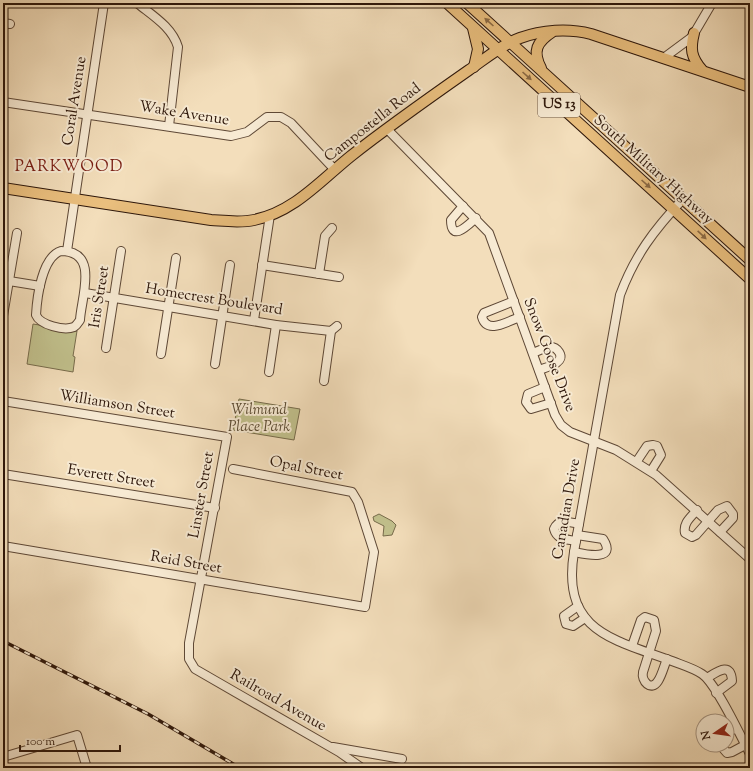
<svg xmlns="http://www.w3.org/2000/svg" width="753" height="771" viewBox="0 0 753 771" font-family="'Sorts Mill Goudy',serif">
<style>
.green{fill:#c1c08c;stroke:#776b4b}
.lines{fill:none;stroke-linecap:round;stroke-linejoin:round}
.minor-casing{stroke:#5e4836;stroke-width:10}
.major-casing{stroke:#2d160a;stroke-width:12}
.minor{stroke:#f7ead3;stroke-width:8}
.major{stroke:#eabf7e;stroke-width:10}
.rail-casing{stroke:#2d160a;stroke-width:3.5}
.rail{stroke:#f7ead3;stroke-width:2;stroke-dasharray:6;stroke-linecap:butt}
.oneway{fill:#8c6a44}
.labels{text-anchor:middle;dominant-baseline:central;stroke-width:4;stroke-linejoin:round;paint-order:stroke}
.shield{fill:#f7ead3;stroke:#6a5646;stroke-width:1}
.shield-label{font-size:14px;font-weight:bold;fill:#2d160a}
.street-label{font-size:15px;fill:#2d160a;stroke:#f7ead3}
.park-label{font-size:15px;font-style:italic;fill:#594931;stroke:#f7ead3}
.neighbourhood-label{font-size:16px;letter-spacing:1px;fill:#7a1f14;stroke:#f7ead3}
</style>
<rect width="100%" height="100%" fill="#f3debb"/>
<filter id="stains"><feTurbulence type="fractalNoise" baseFrequency=".005" numOctaves="4"/><feColorMatrix values="0 0 0 0 .2 0 0 0 0 .09 0 0 0 0 .02 0 0 0 .5 -.17"/></filter>
<radialGradient id="worn" r=".72"><stop offset=".6" stop-color="#630" stop-opacity="0"/><stop offset="1" stop-color="#630" stop-opacity=".3"/></radialGradient>
<g class="green">
<polygon points="33,324 77,331 73,356 75,357 73,372 27,364"/>
<polygon points="239,399 300,409 294,440 233,430"/>
<polygon points="379,514 392,521 396,525 392,535 383,536 384,526 374,521 373,517"/>
</g>
<g class="lines">
<g class="minor-casing">
<g id="minor">
<path d="M137,3C153,16 172,27 178,47L169,126"/>
<polyline points="3,23 10,24"/>
<polyline points="665,57 692,37 712,3"/>
<polyline points="3,102 231,136 247,132 267,117 281,117 291,123 335,170"/>
<polyline points="387,129 489,233 555,415 561,425 570,432 616,450 656,475 750,559"/>
<path d="M683,199C654,230 635,255 620,295L574,552C561,631 612,639 672,661C682,665 693,668 702,674C716,683 741,737 750,754"/>
<path d="M463,206L451,220C451,243 468,225 476,218"/>
<path d="M61,251C100,251 81,298 80,320C78,323 77,325 74,327C64,331 40,325 36,315C37,297 42,257 61,251Z"/>
<polyline points="67,251 104,3"/>
<polyline points="262,265 339,277"/>
<polyline points="319,274 325,236 332,228"/>
<polyline points="3,280 40,286"/>
<polyline points="85,293 276,325 331,331 337,326"/>
<path d="M514,301L484,313L482,317C487,335 508,321 520,317"/>
<polyline points="3,316 17,233"/>
<polyline points="254,320 270,215"/>
<polyline points="106,348 121,251"/>
<path d="M533,353C538,351 545,347 551,347C554,347 557,349 559,352C566,363 547,367 539,370"/>
<polyline points="161,354 176,258"/>
<polyline points="215,364 230,265"/>
<polyline points="269,372 276,325"/>
<polyline points="324,381 331,331"/>
<polyline points="545,387 528,394 526,402 531,409 551,403"/>
<polyline points="3,401 227,437 189,643 189,659 195,669 339,752 362,768"/>
<polyline points="637,461 647,446 653,445 657,446 661,455 651,471"/>
<polyline points="3,474 215,508"/>
<path d="M697,510C690,518 683,523 685,533L692,537L696,535L718,510L727,506L733,514V518L720,532"/>
<path d="M576,541C566,539 557,540 554,529C559,518 569,522 579,524"/>
<polyline points="3,546 365,607 374,552 358,502 352,492 233,469"/>
<path d="M574,552C584,554 618,562 603,539L577,535"/>
<polyline points="578,606 564,616 566,624 573,626 585,618"/>
<path d="M632,646L641,620L645,617L654,620L656,631L643,672C641,681 651,692 658,681C662,675 664,666 667,659"/>
<path d="M707,678C717,672 731,661 732,681L716,693"/>
<polyline points="727,733 736,728"/>
<polyline points="720,745 727,753 732,752 745,745"/>
<polyline points="333,747 402,759"/>
<polyline points="3,757 77,735 87,768"/>
</g>
</g>
<g class="major-casing">
<g id="major">
<polyline points="447,3 750,279"/>
<polyline points="467,3 750,260"/>
<polyline points="473,28 478,49 474,67"/>
<path d="M694,33C690,49 691,57 702,70"/>
<path d="M541,68C532,51 537,42 552,32"/>
<path d="M3,188L211,220C226,221 240,223 254,220C294,212 321,180 351,156C389,126 429,98 469,70C485,59 501,45 520,38C542,30 568,28 591,34L750,87"/>
</g>
</g>
<use href="#minor" class="minor"/>
<use href="#major" class="major"/>
<g class="rail-casing">
<polyline id="rail" points="3,641 148,714 240,768"/>
</g>
<use href="#rail" class="rail"/>
</g>
<defs><path id="oneway-solid" d="M-6-.8H1V-3.2L6.5 0L1 3.2V.8H-6Z"/></defs>
<g class="oneway">
<use href="#oneway-solid" transform="translate(489 22) rotate(-138)"/>
<use href="#oneway-solid" transform="translate(527 76) rotate(42)"/>
<use href="#oneway-solid" transform="translate(646 184) rotate(42)"/>
<use href="#oneway-solid" transform="translate(702 235) rotate(43)"/>
</g>
<g class="labels">
<rect class="shield" x="538" y="93" width="42" height="24" rx="3"/>
<g class="shield-label">
<text x="559" y="105">US 13</text>
</g>
<g class="street-label">
<text transform="translate(75 101) rotate(-81)">Coral Avenue</text>
<text transform="translate(184 114) rotate(9)">Wake Avenue</text>
<text transform="translate(373 123) rotate(-38)">Campostella Road</text>
<text transform="translate(653 170) rotate(42)">South Military Highway</text>
<text transform="translate(100 297) rotate(-81)">Iris Street</text>
<text transform="translate(214 300) rotate(9)">Homecrest Boulevard</text>
<text transform="translate(549 355) rotate(69)">Snow Goose Drive</text>
<text transform="translate(117 405) rotate(9)">Williamson Street</text>
<text transform="translate(306 469) rotate(11)">Opal Street</text>
<text transform="translate(111 477) rotate(9)">Everett Street</text>
<text transform="translate(202 495) rotate(-80)">Linster Street</text>
<text transform="translate(567 509) rotate(-80)">Canadian Drive</text>
<text transform="translate(186 563) rotate(10)">Reid Street</text>
<text transform="translate(278 701) rotate(30)">Railroad Avenue</text>
</g>
<g class="park-label">
<text x="259" y="410">Wilmund<tspan x="259" dy="17">Place Park</tspan></text>
</g>
<g class="neighbourhood-label">
<text x="69" y="167">PARKWOOD</text>
</g>
</g>
<rect width="753" height="771" fill="none" stroke="#f3debb" stroke-width="16"/>
<rect x="4" y="4" width="745" height="763" fill="none" stroke="#2d160a" stroke-width="2"/>
<rect x="8" y="8" width="737" height="755" fill="none" stroke="#2d160a"/>
<g transform="translate(715 733) rotate(257)"><circle r="19" fill="#f7ead3" stroke="#a69583"/>
<path d="M0-3L7 15L0 10L-7 15Z" fill="#8f2418"/>
<text y="-6" font-size="11" font-weight="bold" text-anchor="middle" fill="#2d160a">N</text>
</g>
<path d="M20 745v6h100v-6" fill="none" stroke="#2d160a" stroke-width="2"/>
<text x="26" y="745" font-size="12" fill="#2d160a" stroke="#f7ead3" stroke-width="3" paint-order="stroke">100 m</text>
<rect width="100%" height="100%" filter="url(#stains)"/>
<rect width="100%" height="100%" fill="url(#worn)"/>
</svg>
